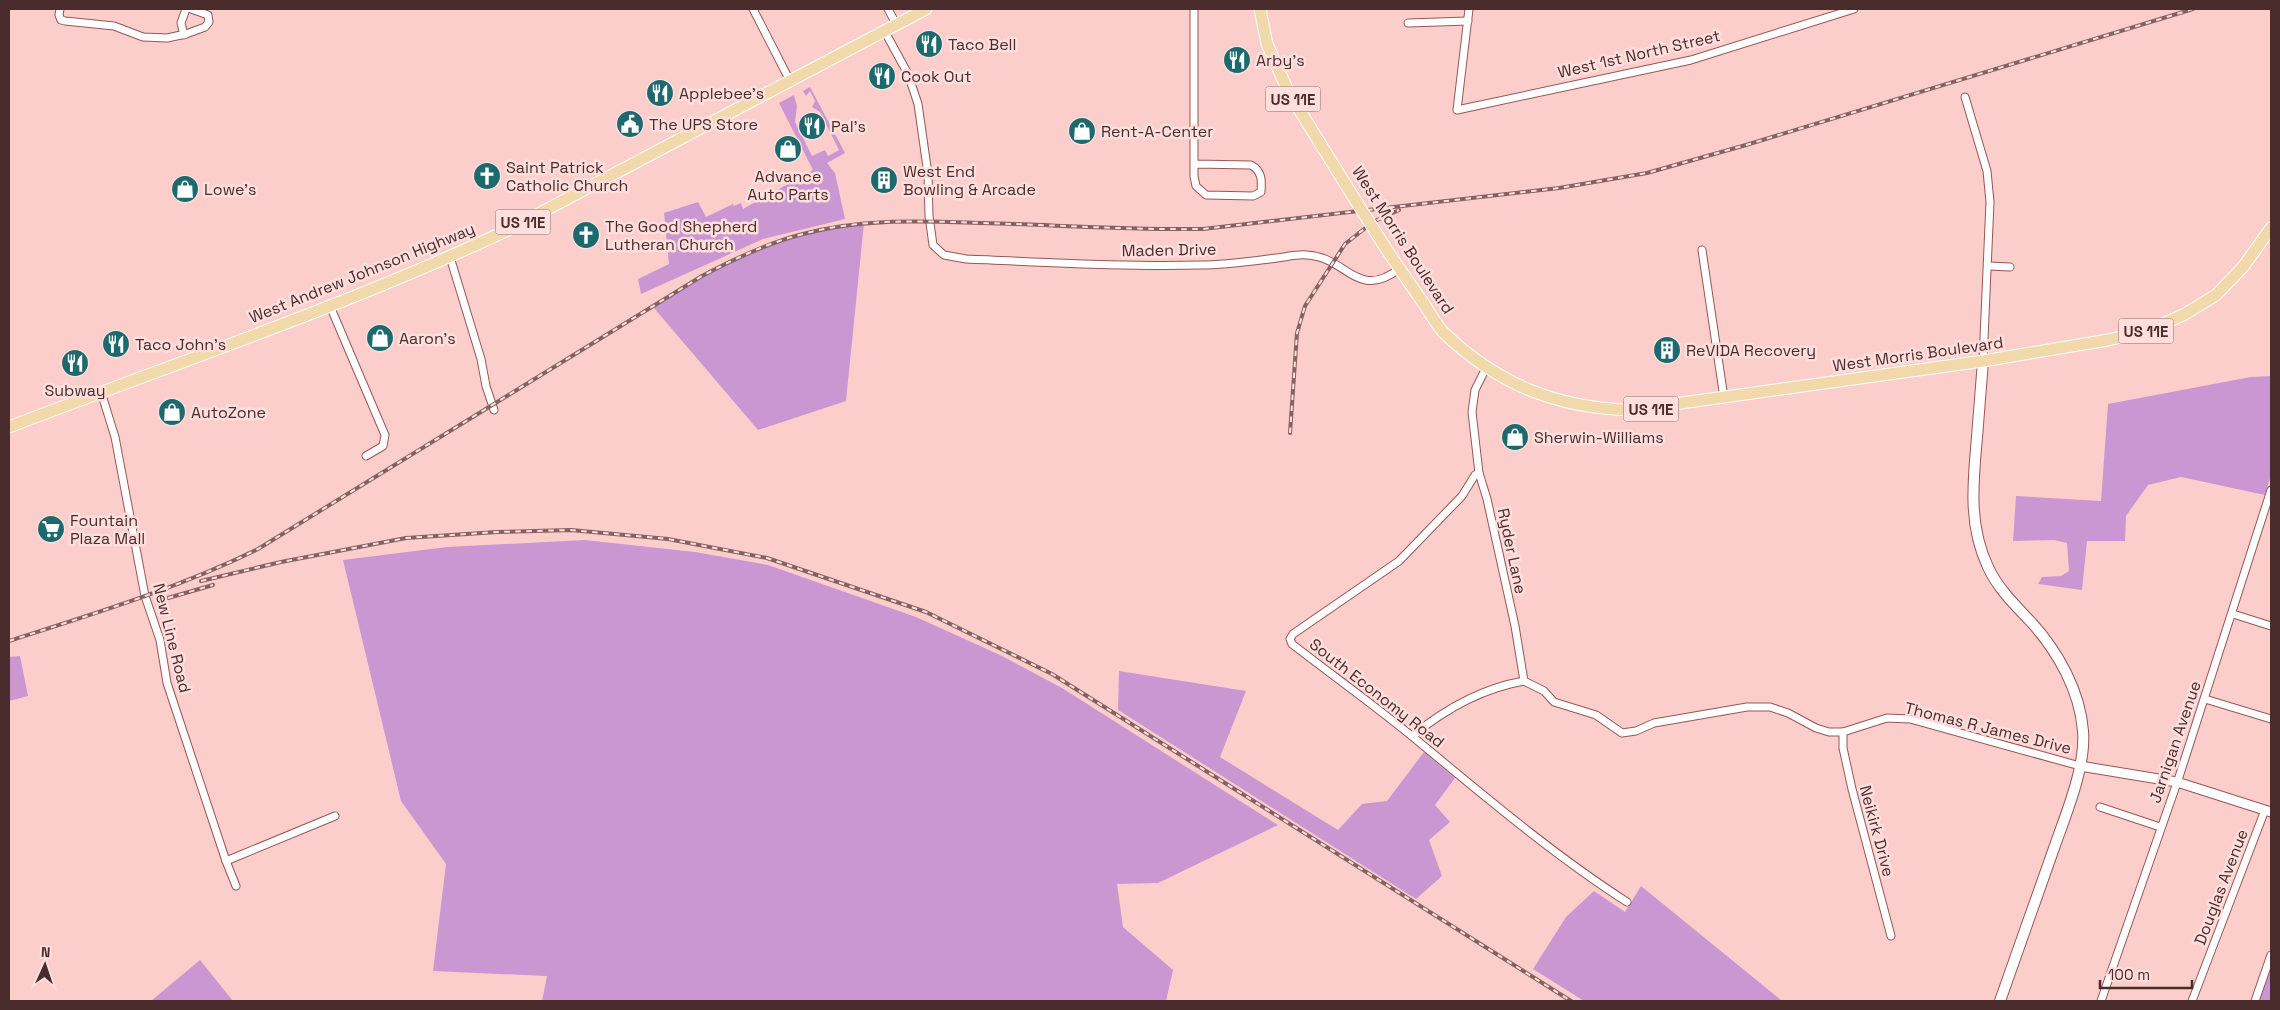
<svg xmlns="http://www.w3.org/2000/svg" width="2280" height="1010" viewBox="0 0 2280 1010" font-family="'Space Grotesk',sans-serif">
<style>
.green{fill:#ca97d2}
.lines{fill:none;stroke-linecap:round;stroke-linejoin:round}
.minor-casing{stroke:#975654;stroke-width:9}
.tertiary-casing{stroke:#975654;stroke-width:11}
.secondary-casing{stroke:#975654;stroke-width:12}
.primary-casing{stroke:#fff;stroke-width:13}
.minor{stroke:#fff;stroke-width:7}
.tertiary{stroke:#fff;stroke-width:9}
.secondary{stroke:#fff;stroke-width:10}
.primary{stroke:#f1d9ac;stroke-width:11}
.rail-casing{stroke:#856261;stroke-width:4}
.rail{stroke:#ffdfdd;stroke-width:2;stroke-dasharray:5.5;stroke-linecap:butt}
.primary-bridge-casing{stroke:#fff;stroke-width:13;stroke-linecap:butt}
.primary-bridge{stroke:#f1d9ac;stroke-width:11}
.labels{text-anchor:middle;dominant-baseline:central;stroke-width:5;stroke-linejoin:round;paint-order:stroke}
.shield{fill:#ffdfdd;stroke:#806260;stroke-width:1}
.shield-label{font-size:15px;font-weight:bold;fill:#492c2b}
.poi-label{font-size:16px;fill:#492c2b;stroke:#ffdfdd;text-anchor:start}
.street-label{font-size:16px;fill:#492c2b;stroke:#ffdfdd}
</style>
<rect width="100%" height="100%" fill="#fccecb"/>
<g class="green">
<polygon points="810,87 845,153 827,163 835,173 845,219 763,239 641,294 638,279 669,264 664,213 698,202 706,217 733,204 734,206 741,203 743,209 813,170 779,103 794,95 797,106 795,122 812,156 825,150 828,156 839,150 820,112 812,107 815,101 810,91 806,96 803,91"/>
<path d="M864,223L846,401L758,430L654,308L663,299C733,257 781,234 864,223Z"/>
<polygon points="2271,376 2271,475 2265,495 2181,477 2148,485 2126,516 2125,541 2087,541 2082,590 2038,584 2042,577 2061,576 2069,571 2067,543 2054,540 2013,541 2016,496 2101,501 2108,404 2251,377"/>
<polygon points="585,540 695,552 768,565 916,617 1000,655 1062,688 1278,825 1158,883 1117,884 1123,927 1173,970 1166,1001 542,1001 547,976 433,971 446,864 401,801 343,560 447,547"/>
<polygon points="20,656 28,696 9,701 9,657"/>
<polygon points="1119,671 1246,691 1220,757 1338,830 1362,804 1387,801 1424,752 1455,778 1435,805 1450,822 1429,840 1442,876 1416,899 1118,710"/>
<polygon points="1641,886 1782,1001 1584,1001 1533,969 1566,917 1594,891 1625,912"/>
<polygon points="2271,955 2271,1001 2256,1001"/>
<polygon points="200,960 233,1001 151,1001"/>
</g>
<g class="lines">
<g class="minor-casing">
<g id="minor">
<polyline points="60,9 59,15 61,20 65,21 114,26 143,37 167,38 186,34 205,27 209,22 208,15 191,9"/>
<polyline points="753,9 790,81"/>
<polyline points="888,9 896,24"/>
<path d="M1194,9V176L1196,186L1206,195L1253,196L1261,192C1262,180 1262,171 1251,165L1195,164"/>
<polyline points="1469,9 1457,110 1691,60 1854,9"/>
<polyline points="1408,23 1468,21"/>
<path d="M884,30L908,74L918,104L928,174L929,216L933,245L944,255L966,259C1044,262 1123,267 1201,265C1226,265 1252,261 1277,258C1286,257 1297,254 1307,255C1347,257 1357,301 1399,269"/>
<polyline points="184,35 181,23 186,9"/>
<polyline points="1965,97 1987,171 1990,202 1983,361"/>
<polyline points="1702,250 1724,398"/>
<polyline points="450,257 481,359 486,386 494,410"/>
<polyline points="1989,266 2010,267"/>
<polyline points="330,306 385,435 383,446 366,456"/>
<polyline points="1486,368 1475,390 1472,412 1479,473 1487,499 1515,626 1524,681"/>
<polyline points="101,392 115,437 145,596 160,640 167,683 226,861 236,886"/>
<path d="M1479,473L1475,475L1462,496L1399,561L1293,634L1290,639L1292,644C1332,675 1374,705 1413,737C1482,794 1551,853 1627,902"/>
<polyline points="2233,614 2271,626"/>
<polyline points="1524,681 1544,691 1554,702 1596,715 1622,733 1636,731 1654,723 1747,707 1770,707 1788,713 1816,728 1829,732 1843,732 1887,718 1910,719 2080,766"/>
<polyline points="2205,699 2271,719"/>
<polyline points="1843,732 1843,748 1852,789 1891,936"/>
<path d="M1412,736C1444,710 1483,688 1524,681"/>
<polyline points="2100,807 2160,827"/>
<polyline points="226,861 335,816"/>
<polyline points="2101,1001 2179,777 2271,490"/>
<polyline points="2192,1001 2265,810"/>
<polyline points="2255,1001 2271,955"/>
</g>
</g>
<g class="tertiary-casing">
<polyline id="tertiary" points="2080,766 2177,782 2271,812"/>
</g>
<g class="secondary-casing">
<path id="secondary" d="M1983,361C1981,387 1979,412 1977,437C1973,482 1968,525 1988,567C1998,589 2016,606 2032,623C2058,652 2080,691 2083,731C2086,768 2065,816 2053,851C2035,901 2018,951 2000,1001"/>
</g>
<g class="primary-casing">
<g id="primary">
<polyline points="1260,9 1267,44 1289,93 1344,182"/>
<path d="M1383,244C1396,264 1410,284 1424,304C1430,313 1436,324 1443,332C1497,384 1556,408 1631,410L1983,361L2108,340L2150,330L2185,314L2216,295L2243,267L2271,228"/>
<path d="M9,427C176,363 346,306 508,230L926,9"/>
</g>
</g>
<use href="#minor" class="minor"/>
<use href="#tertiary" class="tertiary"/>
<use href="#secondary" class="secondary"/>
<use href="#primary" class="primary"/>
<g class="rail-casing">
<g id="rail">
<polyline points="1290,433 1297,333 1305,306 1345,244 1373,222 1399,210"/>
<polyline points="201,581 281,562 406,538 497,532 571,530 668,539 767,558 926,612 1052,674 1571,1001"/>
<polyline points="168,598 213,585"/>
<path d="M9,641C93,614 179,588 258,549L702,276C734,259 767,243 803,234C862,218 922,221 983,223C1056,225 1129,230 1203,229L1559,188L1647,173L1746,145L2193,9"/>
</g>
</g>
<use href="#rail" class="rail"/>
<g class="primary-bridge-casing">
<polyline id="primary-bridge" points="1344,182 1383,244"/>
</g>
<use href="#primary-bridge" class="primary-bridge"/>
</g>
<defs>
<g id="restaurant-disc" transform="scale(1.4375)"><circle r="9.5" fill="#1c696e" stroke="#ffdfdd"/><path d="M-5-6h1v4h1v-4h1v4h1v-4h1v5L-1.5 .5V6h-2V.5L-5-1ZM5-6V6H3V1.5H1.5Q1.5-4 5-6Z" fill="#fff"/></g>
<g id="civic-disc" transform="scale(1.4375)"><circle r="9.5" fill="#1c696e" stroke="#ffdfdd"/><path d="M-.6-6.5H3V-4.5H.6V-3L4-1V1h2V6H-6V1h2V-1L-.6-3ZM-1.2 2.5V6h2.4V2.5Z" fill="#fff"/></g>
<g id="shop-disc" transform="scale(1.4375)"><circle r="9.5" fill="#1c696e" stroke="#ffdfdd"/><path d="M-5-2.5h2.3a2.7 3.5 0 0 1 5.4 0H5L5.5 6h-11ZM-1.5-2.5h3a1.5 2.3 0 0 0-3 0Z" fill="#fff"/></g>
<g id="church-disc" transform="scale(1.4375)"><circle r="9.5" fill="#1c696e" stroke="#ffdfdd"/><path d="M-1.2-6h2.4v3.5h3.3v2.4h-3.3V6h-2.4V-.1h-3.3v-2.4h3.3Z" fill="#fff"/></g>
<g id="building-disc" transform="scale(1.4375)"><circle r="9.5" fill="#1c696e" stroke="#ffdfdd"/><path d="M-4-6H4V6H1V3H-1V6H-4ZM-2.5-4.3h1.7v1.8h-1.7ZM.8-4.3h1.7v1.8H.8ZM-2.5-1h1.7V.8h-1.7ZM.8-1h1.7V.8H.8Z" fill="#fff"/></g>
<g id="supermarket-disc" transform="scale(1.4375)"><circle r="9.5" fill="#1c696e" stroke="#ffdfdd"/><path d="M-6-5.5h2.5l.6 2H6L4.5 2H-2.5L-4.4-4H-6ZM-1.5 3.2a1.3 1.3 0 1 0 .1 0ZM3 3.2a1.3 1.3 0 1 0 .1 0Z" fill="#fff"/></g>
</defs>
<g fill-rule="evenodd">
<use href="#restaurant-disc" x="929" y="44"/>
<use href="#restaurant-disc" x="1237" y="60"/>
<use href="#restaurant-disc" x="882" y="76"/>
<use href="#restaurant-disc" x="660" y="93"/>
<use href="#civic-disc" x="630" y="124"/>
<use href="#restaurant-disc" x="812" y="126"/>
<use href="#shop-disc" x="1082" y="131"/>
<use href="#shop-disc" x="788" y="149"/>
<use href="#church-disc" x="487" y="176"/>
<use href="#building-disc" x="884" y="180"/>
<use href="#shop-disc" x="185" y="189"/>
<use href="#church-disc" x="586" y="235"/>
<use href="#shop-disc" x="380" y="338"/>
<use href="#restaurant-disc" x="116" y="344"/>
<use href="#building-disc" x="1667" y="350"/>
<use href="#restaurant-disc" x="75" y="363"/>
<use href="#shop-disc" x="172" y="412"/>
<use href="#shop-disc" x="1515" y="437"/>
<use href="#supermarket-disc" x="51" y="529"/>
</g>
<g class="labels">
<g class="shield">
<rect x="1265.5" y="86.5" width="55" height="25" rx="4"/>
<rect x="495.5" y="209.5" width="55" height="25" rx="4"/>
<rect x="2118.5" y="318.5" width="55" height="25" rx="4"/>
<rect x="1623.5" y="396.5" width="55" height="25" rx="4"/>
</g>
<g class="shield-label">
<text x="1293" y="99">US 11E</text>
<text x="523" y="222">US 11E</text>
<text x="2146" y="331">US 11E</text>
<text x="1651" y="409">US 11E</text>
</g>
<g class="poi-label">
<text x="948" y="44">Taco Bell</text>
<text x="1256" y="60">Arby's</text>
<text x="901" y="76">Cook Out</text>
<text x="679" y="93">Applebee's</text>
<text x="649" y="124">The UPS Store</text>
<text x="831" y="126">Pal's</text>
<text x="1101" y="131">Rent-A-Center</text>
<text x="506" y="167">Saint Patrick<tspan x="506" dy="18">Catholic Church</tspan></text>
<text x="903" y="171">West End<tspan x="903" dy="18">Bowling &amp; Arcade</tspan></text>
<text x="788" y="176" text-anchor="middle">Advance<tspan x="788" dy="18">Auto Parts</tspan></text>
<text x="204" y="189">Lowe's</text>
<text x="605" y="226">The Good Shepherd<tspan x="605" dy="18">Lutheran Church</tspan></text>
<text x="399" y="338">Aaron's</text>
<text x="135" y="344">Taco John's</text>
<text x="1686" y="350">ReVIDA Recovery</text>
<text x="75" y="390" text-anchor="middle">Subway</text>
<text x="191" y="412">AutoZone</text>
<text x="1534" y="437">Sherwin-Williams</text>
<text x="70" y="520">Fountain<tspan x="70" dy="18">Plaza Mall</tspan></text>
</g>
<g class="street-label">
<text transform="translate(1639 54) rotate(-13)">West 1st North Street</text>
<text transform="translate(1403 240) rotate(57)">West Morris Boulevard</text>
<text transform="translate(1169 250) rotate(-1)">Maden Drive</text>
<text transform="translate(362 273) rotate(-22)">West Andrew Johnson Highway</text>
<text transform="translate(1918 354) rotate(-8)">West Morris Boulevard</text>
<text transform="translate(1512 551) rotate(78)">Ryder Lane</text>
<text transform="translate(172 638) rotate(76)">New Line Road</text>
<text transform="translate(1377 693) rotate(38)">South Economy Road</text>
<text transform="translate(1988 728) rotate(14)">Thomas R James Drive</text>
<text transform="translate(2175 742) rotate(-71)">Jarnigan Avenue</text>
<text transform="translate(1877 831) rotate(75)">Neikirk Drive</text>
<text transform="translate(2221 887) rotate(-69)">Douglas Avenue</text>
</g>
</g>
<rect width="2280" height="1010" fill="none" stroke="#492c2b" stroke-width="20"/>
<g transform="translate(45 965) rotate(3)" stroke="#ffdfdd" stroke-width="4" paint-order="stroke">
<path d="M0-4L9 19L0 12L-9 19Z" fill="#492c2b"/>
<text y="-8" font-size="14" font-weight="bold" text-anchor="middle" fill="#492c2b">N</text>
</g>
<path d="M2100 980v8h92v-8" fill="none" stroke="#492c2b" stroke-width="2.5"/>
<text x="2108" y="980" font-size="15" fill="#492c2b" stroke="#ffdfdd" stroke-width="4" paint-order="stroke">100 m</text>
</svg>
